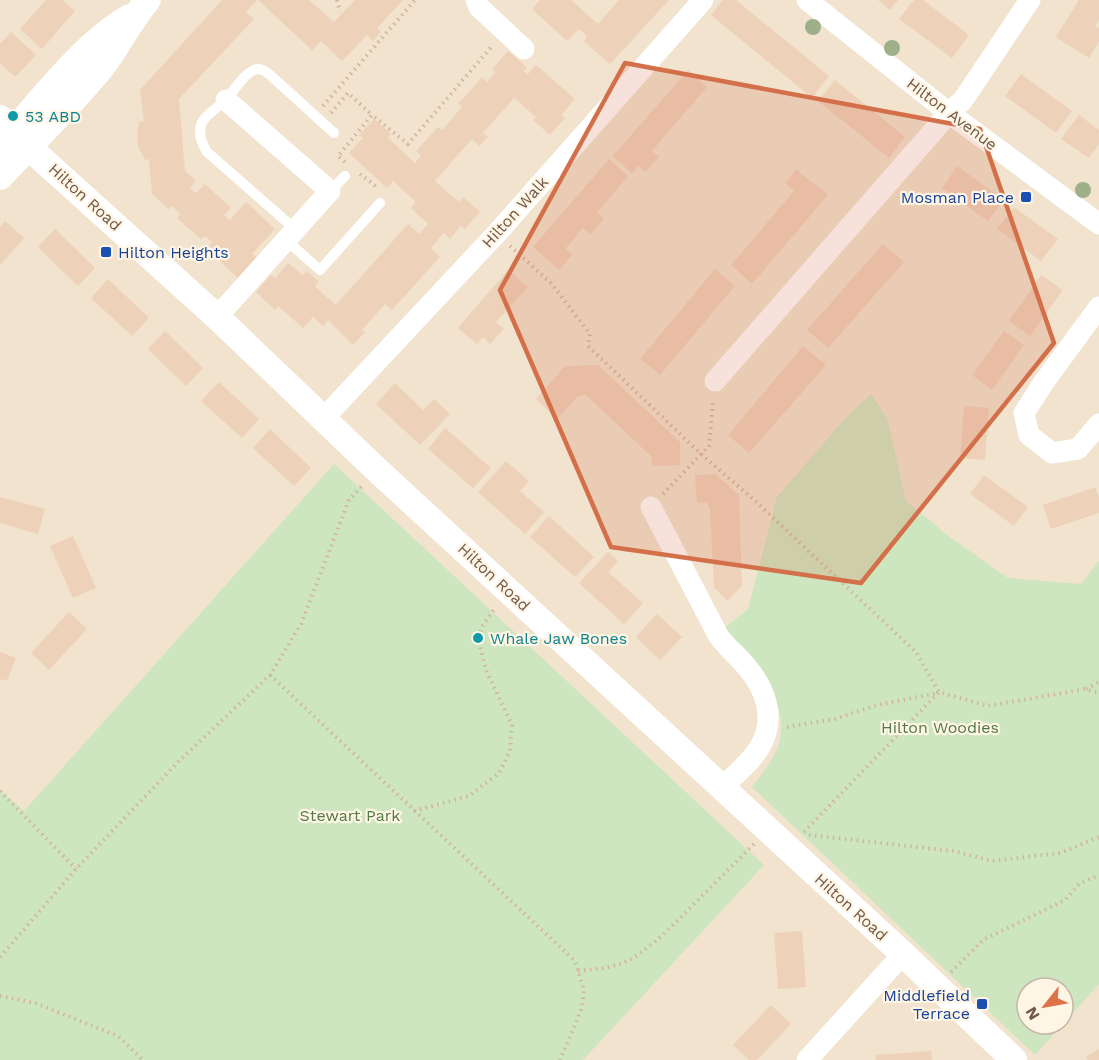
<svg xmlns="http://www.w3.org/2000/svg" width="1099" height="1060" viewBox="0 0 1099 1060" font-family="'Work Sans',sans-serif">
<style>
.residential{fill:#f1e3ce;fill-rule:evenodd}
.green{fill:#cde6c0}
.building{fill:#eed1b9}
.lines{fill:none;stroke-linecap:round;stroke-linejoin:round}
.path{stroke:#d2b49d;stroke-width:4;stroke-dasharray:1.5 4.5;stroke-linecap:butt}
.service{stroke:#fff;stroke-width:10}
.minor{stroke:#fff;stroke-width:21}
.tertiary{stroke:#fff;stroke-width:26}
.tree{fill:#9eb08a}
.marked{fill:#d3704a;fill-opacity:0.2;stroke:#d3704a;stroke-width:4.5;stroke-linejoin:round}
.culture-dot{fill:#0f9aa8;stroke:#fef5e5;stroke-width:2}
.transit-dot{fill:#1a4fb4;stroke:#fef5e5;stroke-width:2}
.labels{text-anchor:middle;dominant-baseline:central;stroke-width:4.5;stroke-linejoin:round;paint-order:stroke}
.street-label{font-size:16px;fill:#6f5849;stroke:#fef5e5}
.culture-label{font-size:16px;fill:#0d838f;stroke:#fef5e5;text-anchor:start}
.transit-label{font-size:16px;fill:#164399;stroke:#fef5e5;text-anchor:end}
.park-label{font-size:16px;fill:#527a44;stroke:#fef5e5}
</style>
<rect width="100%" height="100%" fill="#faf1df"/>
<path class="residential" d="M0,0H1099V1060H0ZM1027,988H1063V1024H1027Z"/>
<g class="green">
<path d="M871,394L887,418L906,501L951,538L1008,578L1081,584L1099,561V984L1063,1024V988H1027V1024H1063L1035,1055L752,787C761,775 778,754 780,739C787,692 751,660 724,628L748,609L777,497L842,422Z"/>
<polygon points="334,464 764,865 583,1060 0,1060 0,790 24,811"/>
</g>
<g class="building">
<polygon points="46,0 62,0 75,11 42,49 20,29"/>
<polygon points="222,0 257,0 246,12 254,19 179,99 185,171 196,181 190,188 196,193 205,184 231,208 224,215 230,220 246,202 275,229 252,254 258,258 239,279 220,261 223,257 209,245 212,242 205,236 201,239 177,218 181,214 172,206 169,209 152,194 149,159 145,160 138,146 137,138 139,122 144,121 140,90"/>
<polygon points="258,0 309,0 334,22 355,0 403,0 377,28 381,32 373,41 367,35 342,61 321,41 312,50"/>
<polygon points="540,0 571,0 598,24 619,0 669,0 610,64 584,41 587,36 579,29 567,41 532,9"/>
<polygon points="723,0 736,0 829,76 812,98 711,15"/>
<polygon points="878,0 898,0 890,10"/>
<polygon points="914,0 923,0 969,35 952,58 899,19"/>
<polygon points="1079,0 1099,0 1099,20 1095,26 1099,28 1099,41 1089,58 1056,37"/>
<polygon points="11,32 36,55 15,77 0,63 0,44"/>
<polygon points="508,51 527,68 524,71 527,75 536,65 575,99 561,115 565,118 550,135 533,120 536,117 514,98 483,133 488,137 479,146 472,139 435,181 459,202 463,197 480,212 465,229 461,226 450,239 444,233 431,248 440,257 392,310 385,304 362,330 365,332 353,345 328,320 323,326 313,317 303,328 278,306 275,310 256,292 271,275 275,278 288,263 303,275 307,271 319,282 315,287 336,305 408,224 419,234 428,224 411,208 416,202 393,181 387,188 349,153 363,138 359,135 374,119 391,134 388,138 415,163 421,156 416,151 438,127 442,130 462,107 458,104 482,77 487,82 496,72 492,69"/>
<polygon points="688,70 707,87 652,151 659,157 645,172 638,166 632,173 613,156"/>
<polygon points="1021,74 1072,111 1056,133 1005,96"/>
<polygon points="835,80 905,137 889,158 818,101"/>
<polygon points="1079,115 1099,130 1099,144 1089,158 1061,139"/>
<polygon points="609,159 628,176 597,213 604,219 591,234 583,228 565,249 572,255 559,270 533,247"/>
<polygon points="957,166 1004,200 988,221 942,188"/>
<polygon points="796,169 828,195 752,284 731,265 794,191 785,183"/>
<polygon points="1014,207 1058,239 1041,261 997,229"/>
<polygon points="5,221 24,238 0,265 0,227"/>
<polygon points="55,229 95,268 78,286 38,247"/>
<polygon points="883,244 904,262 828,348 807,330"/>
<polygon points="715,269 735,286 660,375 640,359"/>
<polygon points="508,270 528,287 496,322 504,329 490,344 483,337 477,344 458,328"/>
<polygon points="1041,275 1063,290 1030,336 1009,321"/>
<polygon points="108,279 149,318 132,336 91,298"/>
<polygon points="165,331 203,368 186,386 148,349"/>
<polygon points="1004,331 1024,345 992,390 972,375"/>
<polygon points="803,346 826,365 749,453 728,435"/>
<polygon points="598,365 680,442 680,465 652,466 651,456 586,395 578,396 557,419 536,399 565,366"/>
<polygon points="219,382 259,419 242,438 201,401"/>
<polygon points="395,383 423,410 434,399 450,414 420,445 376,404"/>
<polygon points="964,406 989,408 985,460 960,458"/>
<polygon points="445,428 491,468 473,488 428,449"/>
<polygon points="270,429 311,468 294,486 253,448"/>
<polygon points="506,461 529,481 520,491 544,512 525,534 478,492"/>
<polygon points="715,474 739,495 742,586 727,601 714,587 710,508 706,502 697,503 695,475"/>
<polygon points="984,475 1028,507 1014,526 970,494"/>
<polygon points="1095,487 1099,497 1099,513 1051,529 1043,505"/>
<polygon points="0,497 45,509 38,534 0,523"/>
<polygon points="549,516 594,557 575,577 530,537"/>
<polygon points="73,536 96,588 73,598 50,546"/>
<polygon points="608,552 618,561 608,572 643,603 624,624 579,583"/>
<polygon points="69,612 87,629 49,670 31,653"/>
<polygon points="657,614 682,637 660,660 636,637"/>
<polygon points="0,652 16,658 7,681 0,679"/>
<polygon points="802,931 806,987 778,989 774,933"/>
<polygon points="771,1005 791,1024 757,1060 749,1060 733,1045"/>
<polygon points="1099,1049 1099,1060 1088,1060 1086,1057"/>
<polygon points="931,1051 932,1060 876,1060 875,1055"/>
</g>
<g class="lines">
<g class="path">
<polyline points="337,0 340,12"/>
<polyline points="323,106 415,0"/>
<polyline points="331,113 348,93 372,115"/>
<polyline points="345,162 338,156 372,115 408,144 493,45"/>
<polyline points="360,174 378,188"/>
<polyline points="510,246 552,284 590,334 588,346 701,454 753,499 916,652 939,692 988,706 1085,689 1099,693"/>
<polyline points="663,494 709,446 713,400"/>
<polyline points="270,675 575,961 584,990 582,1008 560,1060"/>
<polyline points="1086,689 1099,682"/>
<polyline points="787,727 835,719 877,705 938,693"/>
<polyline points="0,791 76,869"/>
<polyline points="414,811 469,796 499,773 510,751 512,725 486,670 478,638 483,625 495,608"/>
<polyline points="804,832 939,692"/>
<polyline points="809,835 953,851 992,861 1060,853 1099,837"/>
<polyline points="0,957 76,869 177,763 270,675 301,624 349,500 362,486"/>
<polyline points="578,971 603,968 621,964 638,955 663,935 754,844"/>
<polyline points="951,972 983,940 1065,900 1079,884 1099,875"/>
<polyline points="0,996 35,1003 118,1036 143,1060"/>
</g>
<g class="service">
<polyline points="330,191 345,176"/>
<path d="M296,230L207,152C202,144 198,135 201,125C204,115 219,107 227,99C234,91 242,76 252,71C259,67 263,70 269,74L334,133"/>
<polyline points="287,241 320,270 380,203"/>
</g>
<g class="minor">
<polyline points="476,0 479,7 524,49"/>
<polyline points="807,0 949,113 1099,224"/>
<polyline points="1099,307 1044,382 1024,413 1029,435 1052,453 1078,449 1099,424"/>
<polyline points="217,317 330,191 226,100"/>
<polyline points="715,381 949,113 963,100 1030,0"/>
<polyline points="323,419 497,233 703,0"/>
<path d="M651,507L718,635C726,647 737,655 746,666C764,687 776,715 762,743C754,760 735,774 722,788"/>
<polyline points="807,1060 903,954"/>
</g>
<g class="tertiary">
<polyline points="0,118 35,153 217,317 377,470 903,954 1014,1060"/>
<path d="M0,147C35,107 84,42 130,17"/>
<path d="M0,177C33,142 67,109 98,72C117,49 129,22 148,0"/>
</g>
</g>
<g class="tree">
<circle cx="813" cy="27" r="8"/>
<circle cx="892" cy="48" r="8"/>
<circle cx="1083" cy="190" r="8"/>
</g>
<path class="marked" d="M625,63L980,129L1054,343L861,583L611,547L500,290Z"/>
<g class="culture-dot">
<circle cx="13" cy="116" r="6"/>
<circle cx="478" cy="638" r="6"/>
</g>
<g class="transit-dot">
<rect x="1020" y="191" width="12" height="12" rx="3"/>
<rect x="100" y="246" width="12" height="12" rx="3"/>
<rect x="976" y="998" width="12" height="12" rx="3"/>
</g>
<g class="labels">
<g class="street-label">
<text transform="translate(952 114) rotate(37)">Hilton Avenue</text>
<text transform="translate(85 197) rotate(42)">Hilton Road</text>
<text transform="translate(515 212) rotate(-48)">Hilton Walk</text>
<text transform="translate(494 577) rotate(43)">Hilton Road</text>
<text transform="translate(851 907) rotate(42)">Hilton Road</text>
</g>
<g class="culture-label">
<text x="25" y="116">53 ABD</text>
<text x="490" y="638">Whale Jaw Bones</text>
</g>
<g class="transit-label">
<text x="1014" y="197">Mosman Place</text>
<text x="118" y="252" text-anchor="start">Hilton Heights</text>
<text x="970" y="995">Middlefield<tspan x="970" dy="18">Terrace</tspan></text>
</g>
<g class="park-label">
<text x="940" y="727">Hilton Woodies</text>
<text x="350" y="815">Stewart Park</text>
</g>
</g>
<g transform="translate(1045 1006) rotate(239)"><circle r="28" fill="#fef5e5" stroke="#c5b6a7" stroke-width="1.5"/>
<path d="M0-4.5L10 22L0 15L-10 22Z" fill="#de734a"/>
<text y="-9" font-size="16" font-weight="bold" text-anchor="middle" fill="#6f5849">N</text>
</g>
</svg>
